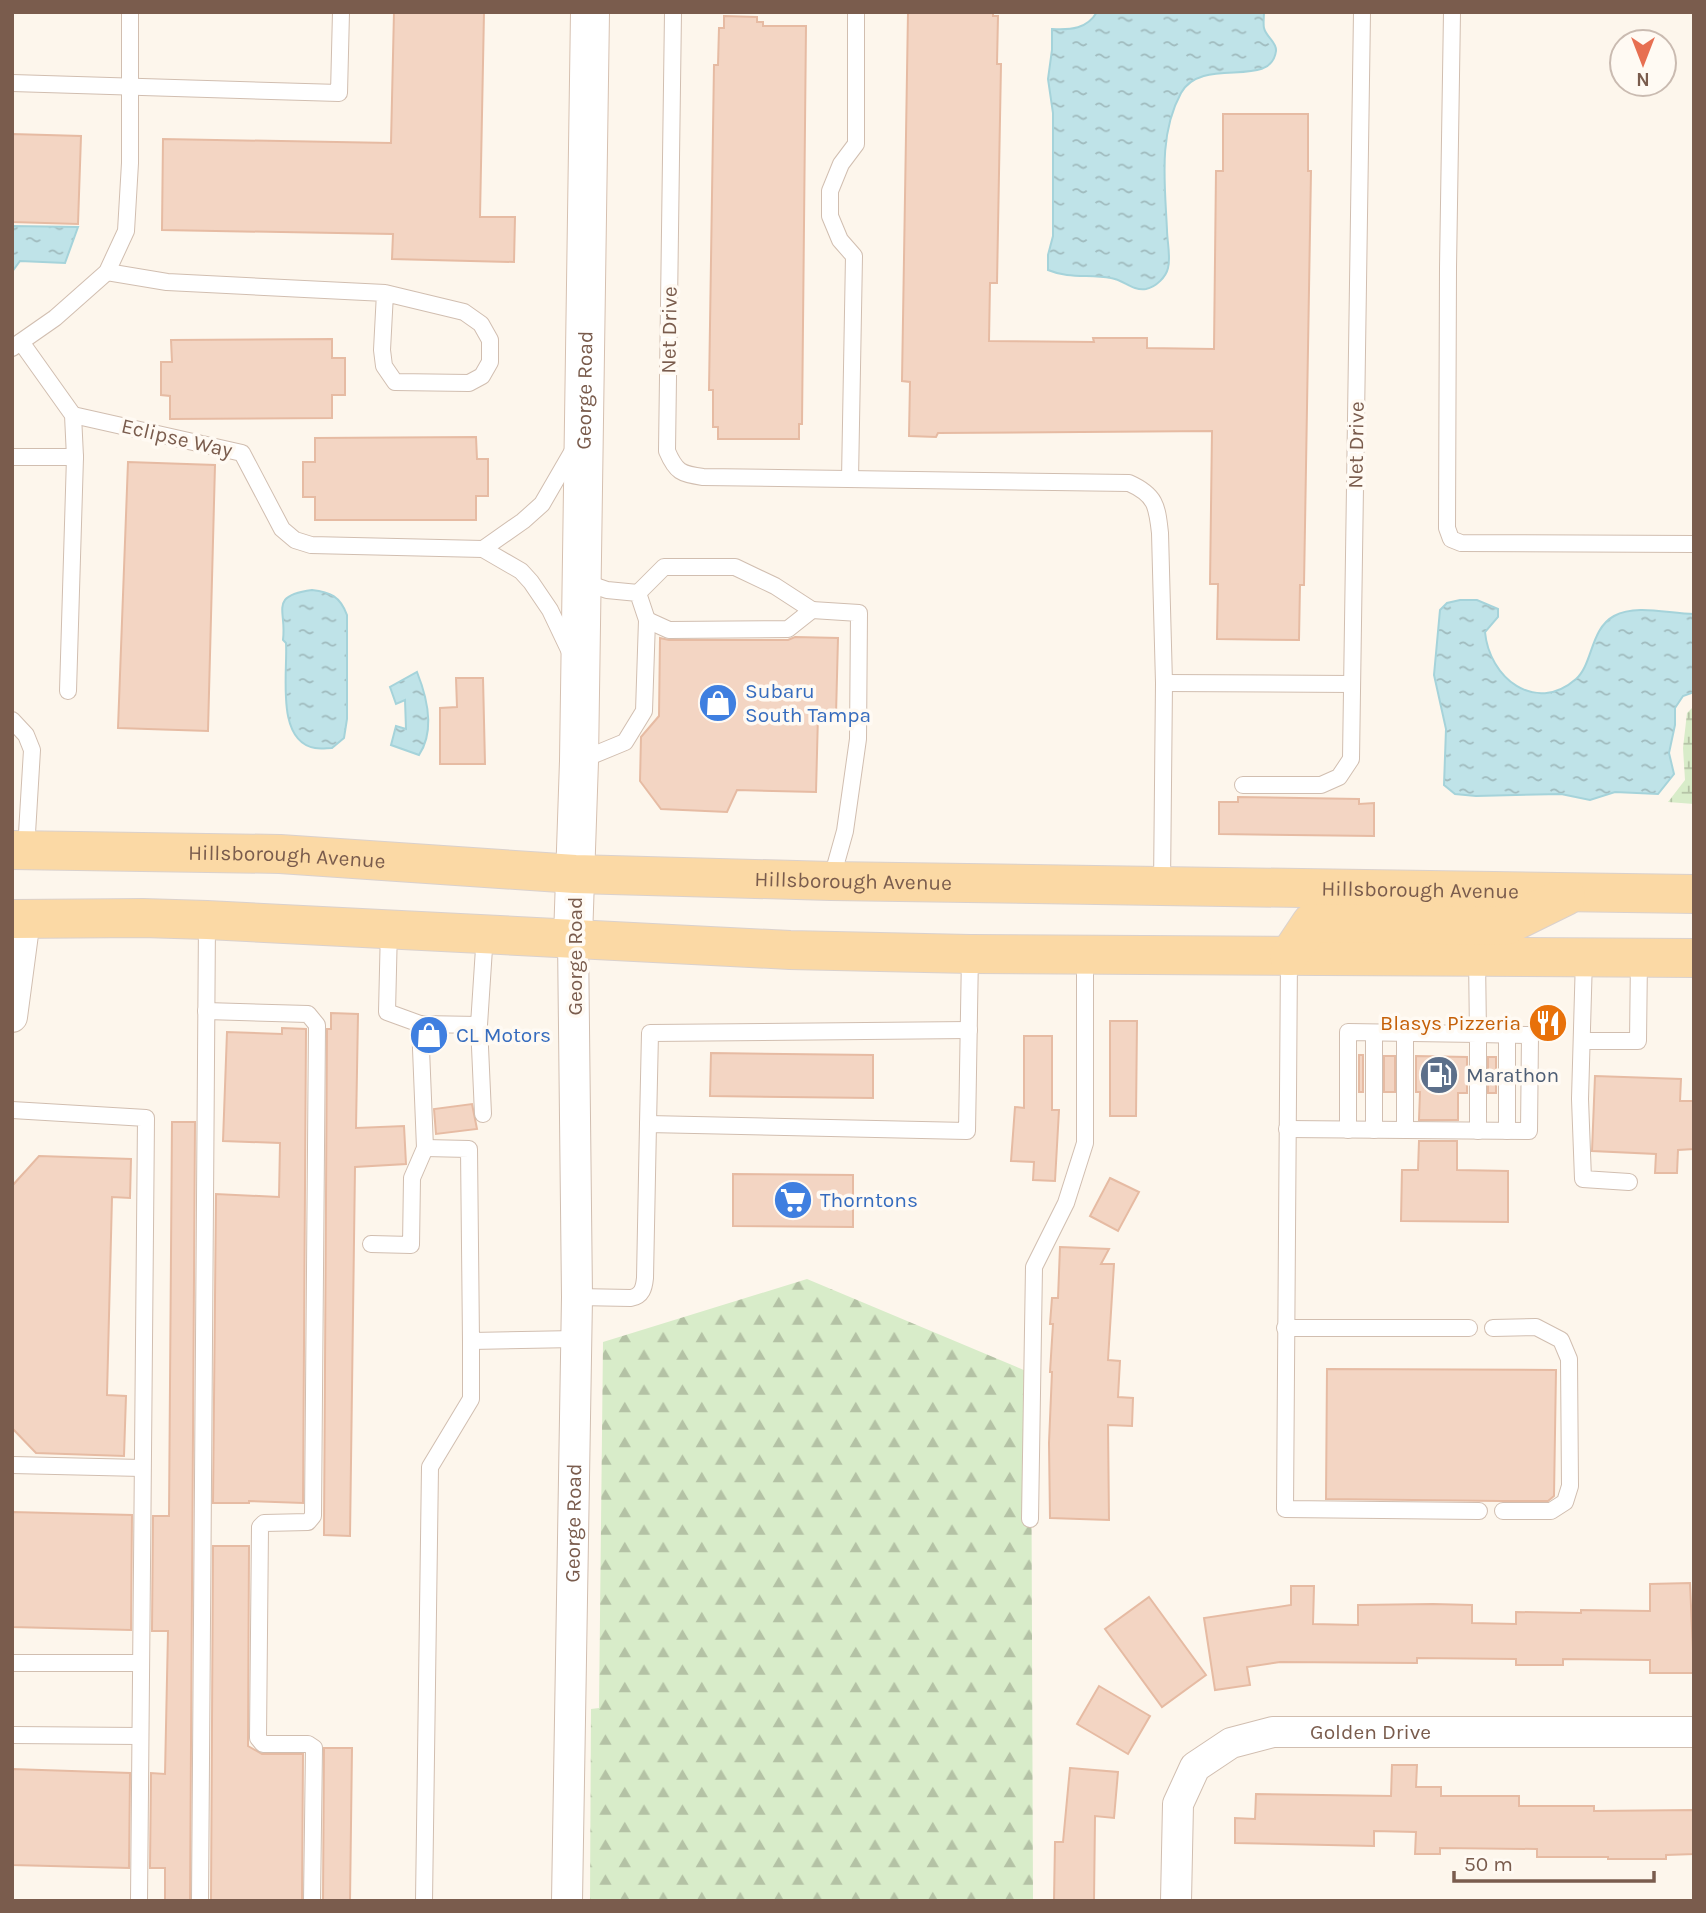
<svg xmlns="http://www.w3.org/2000/svg" width="1706" height="1913" viewBox="0 0 1706 1913" font-family="Karla,sans-serif">
<style>
.forest{fill:url(#forest-firs)}
.wetland{fill:url(#wetland-marsh)}
.water{fill:url(#water-ripples);stroke:#a5d3da;stroke-width:2}
.building{fill:#f3d5c3;stroke:#e6bba3;stroke-width:2}
.lines{fill:none;stroke-linecap:round;stroke-linejoin:round}
.lane-casing{stroke:#d1beb0;stroke-width:18}
.street-casing{stroke:#d1beb0;stroke-width:32}
.secondary-casing{stroke:#d6c0b0;stroke-width:40}
.primary-casing{stroke:#dad1cd;stroke-width:40}
.lane{stroke:#fff;stroke-width:16}
.street{stroke:#fff;stroke-width:30}
.secondary{stroke:#fff;stroke-width:38}
.primary{stroke:#fbd9a5;stroke-width:38}
.labels{text-anchor:middle;dominant-baseline:central;stroke-width:7;stroke-linejoin:round;paint-order:stroke}
.street-label{font-size:21px;fill:#7a5c4d;stroke:#fffaf3}
.shop-label{font-size:21px;fill:#366cbe;stroke:#fffaf3;text-anchor:start}
.food-label{font-size:21px;fill:#c56008;stroke:#fffaf3;text-anchor:end}
.service-label{font-size:21px;fill:#4e5e75;stroke:#fffaf3;text-anchor:start}
</style>
<defs>
<pattern id="forest-firs" width="22" height="20" patternUnits="userSpaceOnUse" patternTransform="scale(1.75)"><rect width="22" height="20" fill="#d8ecc9"/><path d="M5 1l3.5 6h-7zM16 11l3.5 6h-7z" fill="#b4c2a5"/></pattern>
<pattern id="wetland-marsh" width="20" height="14" patternUnits="userSpaceOnUse" patternTransform="scale(1.75)"><rect width="20" height="14" fill="#d8ecc9"/><path d="M1 5h8M5 5V1M11 12h8M15 12V8" fill="none" stroke="#b4c2a5"/></pattern>
<pattern id="water-ripples" width="26" height="14" patternUnits="userSpaceOnUse" patternTransform="scale(1.75)"><rect width="26" height="14" fill="#bfe3e8"/><path d="M2 4q2-2 4 0t4 0M15 11q2-2 4 0t4 0" fill="none" stroke="#a0bbbe"/></pattern>
</defs>
<rect width="100%" height="100%" fill="#fdf6ec"/>
<polygon class="forest" points="807,1279 1031,1373 1033,1901 590,1901 591,1709 599,1708 603,1342"/>
<polygon class="wetland" points="1694,706 1694,804 1668,802 1685,780 1683,748 1687,713"/>
<g class="water">
<path d="M1097,12H1264C1264,17 1263,24 1264,28C1266,37 1277,42 1276,51C1271,90 1202,55 1181,93C1158,135 1165,185 1167,230C1167,241 1171,257 1168,268C1166,277 1156,287 1146,289C1132,291 1124,280 1111,278C1089,274 1069,279 1048,270V255L1053,236V113L1048,79L1052,50V29C1071,30 1087,29 1097,12Z"/>
<polygon points="12,226 78,227 65,263 20,261 12,272"/>
<path d="M312,590C330,592 340,596 347,615V719L344,738L332,748C327,748 321,749 315,748C275,741 288,672 286,643L283,640C287,610 268,596 312,590Z"/>
<path d="M1460,600H1477L1498,609V617L1485,632C1489,677 1535,715 1576,679C1593,664 1590,629 1614,616C1637,604 1669,614 1694,614V692L1683,696L1675,708V725L1669,753L1674,774L1658,794L1615,792L1590,800L1561,794L1476,796L1455,794L1444,785L1446,729L1434,675L1440,610L1447,603Z"/>
<path d="M417,672C427,697 435,731 419,755L391,745L396,726L406,729L405,700L396,704L390,687Z"/>
</g>
<g class="building">
<polygon points="394,12 484,12 480,217 515,217 514,262 392,259 393,234 162,230 163,139 391,143"/>
<polygon points="908,12 993,12 993,16 998,16 997,64 1001,64 997,283 990,283 989,341 1094,342 1093,338 1147,338 1147,348 1214,349 1216,171 1223,171 1223,114 1308,114 1308,171 1311,171 1304,585 1300,585 1299,640 1217,639 1218,584 1210,584 1212,431 938,433 936,437 909,436 910,382 902,381"/>
<polygon points="724,16 757,17 757,22 763,22 763,26 806,26 802,424 799,424 799,439 718,439 718,427 713,427 713,390 709,390 714,65 718,65 719,28 724,28"/>
<polygon points="12,134 81,136 78,224 12,222"/>
<polygon points="332,339 332,358 345,358 345,395 332,395 332,418 170,419 170,396 161,395 161,362 172,362 171,340"/>
<polygon points="476,437 477,459 488,459 488,496 476,496 476,520 315,520 315,497 303,497 303,462 315,462 315,438"/>
<polygon points="128,462 215,465 208,731 118,728"/>
<polygon points="795,637 838,638 836,715 818,715 816,792 737,790 727,812 661,809 640,781 641,737 659,716 660,638 669,640 788,640"/>
<polygon points="456,678 483,678 485,764 440,764 440,708 457,707"/>
<polygon points="1238,797 1359,799 1359,804 1374,803 1374,836 1219,834 1219,802 1238,802"/>
<polygon points="331,1013 358,1014 356,1128 404,1126 406,1164 355,1167 350,1536 324,1535 327,1029 331,1029"/>
<polygon points="1110,1021 1137,1021 1136,1116 1110,1116"/>
<polygon points="282,1028 306,1029 303,1503 249,1501 249,1503 213,1503 216,1194 279,1197 280,1143 223,1141 227,1032 282,1034"/>
<polygon points="1024,1036 1052,1036 1052,1110 1059,1110 1055,1181 1033,1180 1034,1162 1011,1161 1015,1107 1024,1108"/>
<polygon points="711,1053 873,1055 873,1098 710,1096"/>
<rect x="1359" y="1055" width="4" height="37"/>
<rect x="1384" y="1056" width="11" height="36"/>
<polygon points="1416,1056 1467,1057 1467,1093 1458,1093 1458,1120 1419,1120 1420,1092 1416,1092"/>
<rect x="1488" y="1057" width="8" height="36"/>
<polygon points="1595,1076 1681,1079 1680,1101 1694,1101 1694,1149 1678,1150 1677,1173 1655,1173 1656,1154 1592,1151"/>
<polygon points="472,1104 477,1129 436,1134 434,1109"/>
<polygon points="172,1122 195,1122 190,1901 165,1901 165,1868 150,1868 151,1773 165,1774 168,1631 152,1631 153,1516 169,1516"/>
<polygon points="1419,1141 1457,1141 1457,1170 1508,1171 1508,1222 1401,1221 1402,1170 1418,1170"/>
<polygon points="39,1156 131,1159 130,1198 112,1197 107,1395 126,1396 124,1456 36,1453 12,1428 12,1186"/>
<polygon points="733,1174 853,1175 853,1227 733,1226"/>
<polygon points="1110,1178 1139,1192 1118,1231 1090,1216"/>
<polygon points="1060,1247 1109,1249 1101,1264 1114,1264 1108,1360 1120,1361 1118,1397 1133,1398 1132,1426 1108,1425 1109,1520 1050,1518 1049,1443 1052,1372 1050,1372 1053,1324 1050,1324 1052,1298 1058,1298"/>
<polygon points="1327,1369 1556,1370 1554,1496 1548,1501 1500,1501 1326,1499"/>
<polygon points="12,1512 132,1515 131,1630 12,1627"/>
<polygon points="213,1546 249,1546 248,1746 262,1754 303,1754 302,1901 211,1901"/>
<polygon points="1690,1583 1694,1673 1650,1673 1650,1660 1563,1659 1563,1665 1516,1665 1516,1659 1417,1658 1417,1663 1280,1662 1247,1667 1250,1685 1215,1690 1204,1618 1291,1605 1291,1586 1314,1586 1313,1624 1358,1625 1358,1605 1433,1604 1472,1605 1472,1623 1516,1624 1516,1612 1581,1613 1581,1610 1650,1611 1650,1584"/>
<polygon points="1149,1597 1206,1675 1162,1707 1105,1629"/>
<polygon points="1099,1686 1150,1716 1128,1754 1077,1724"/>
<polygon points="324,1748 352,1748 350,1901 323,1901"/>
<polygon points="1392,1765 1417,1765 1416,1787 1441,1787 1441,1796 1519,1796 1519,1806 1594,1806 1594,1811 1694,1810 1694,1854 1666,1855 1666,1859 1608,1859 1608,1857 1537,1857 1537,1849 1440,1848 1440,1854 1415,1854 1416,1832 1374,1831 1374,1846 1235,1843 1235,1818 1255,1819 1256,1794 1391,1796"/>
<polygon points="1070,1768 1118,1772 1114,1818 1095,1816 1094,1901 1054,1901 1055,1842 1063,1842"/>
<polygon points="12,1769 130,1773 129,1868 12,1865"/>
</g>
<g class="lines">
<g class="lane-casing">
<g id="lane">
<path d="M673,12L667,451C676,472 681,474 703,477L1129,483C1156,495 1157,506 1160,533L1164,683L1162,886"/>
<polyline points="1452,12 1448,268 1447,528 1451,539 1461,543 1694,544"/>
<polyline points="12,83 339,93 341,12"/>
<polyline points="107,272 167,282 385,293 382,350 384,366 395,382 469,383 482,376 490,362 490,340 481,324 464,312 385,293"/>
<polyline points="21,342 73,415 75,457"/>
<polyline points="12,348 55,318 107,272 126,231 130,163 130,12"/>
<polyline points="73,415 242,453 282,529 295,540 311,545 483,549 521,571 531,582 550,610 570,652"/>
<polyline points="12,457 75,457 68,691"/>
<polyline points="850,479 854,256 840,240 830,216 830,191 841,164 856,144 856,12"/>
<polyline points="483,549 523,521 542,504 575,447"/>
<polyline points="638,593 664,567 735,567 775,586 812,610 788,629 669,630 647,620"/>
<polyline points="812,610 859,613 858,739 845,831 831,881"/>
<polyline points="1164,683 1352,684"/>
<polyline points="12,720 26,735 32,750 26,850"/>
<polyline points="579,761 625,742 644,711 647,620 638,593 607,590 581,581"/>
<polyline points="1243,785 1321,785 1339,777 1351,759 1362,12"/>
<polyline points="1289,956 1285,1509 1479,1511"/>
<polyline points="1584,958 1580,1099 1583,1179 1629,1182"/>
<polyline points="206,1011 308,1014 317,1025 313,1516 308,1522 264,1523 260,1527 258,1738 263,1744 308,1744 314,1748 312,1901"/>
<polyline points="420,1024 479,1025 485,933"/>
<polyline points="479,1025 483,1114"/>
<polyline points="1582,1041 1638,1041 1639,958"/>
<polyline points="12,1110 146,1118 139,1901"/>
<polyline points="648,1124 650,1033 969,1030"/>
<polyline points="1287,1129 1529,1131 1530,1035 1478,1034 1477,957"/>
<polyline points="1348,1130 1348,1032 1478,1034 1478,1131"/>
<polyline points="1374,1130 1374,1033"/>
<polyline points="1405,1130 1405,1033"/>
<polyline points="1507,1131 1507,1034"/>
<polyline points="425,1148 469,1149 471,1341 576,1339"/>
<polyline points="371,1244 411,1245 412,1178 425,1148 420,1024 387,1012 389,928"/>
<path d="M577,1297L631,1298C642,1296 644,1288 645,1278L648,1124L967,1131L970,954"/>
<polyline points="1285,1328 1469,1328"/>
<polyline points="1493,1328 1536,1327 1561,1340 1569,1359 1570,1486 1565,1502 1551,1511 1503,1511"/>
<polyline points="12,1465 142,1468"/>
<polyline points="1030,1519 1034,1267 1066,1203 1085,1143 1085,955"/>
<polyline points="12,1663 141,1663"/>
<polyline points="12,1735 140,1736"/>
<polyline points="200,1901 207,920"/>
<polyline points="424,1901 430,1467 471,1399 471,1341"/>
</g>
</g>
<g class="street-casing">
<g id="street">
<polyline points="12,1017 25,919"/>
<path id="s1" d="M567,1901L577,1297L573,938"/>
<path id="s2" d="M1176,1901L1178,1804L1195,1767L1231,1743L1273,1732H1694"/>
</g>
</g>
<g class="secondary-casing">
<g id="secondary">
<path id="s3" d="M573,938L579,761L590,12"/>
</g>
</g>
<g class="primary-casing">
<g id="primary">
<path id="s4" d="M12,850L280,854L575,874L831,881L1694,894"/>
<polyline points="12,919 143,918 207,920 790,950 970,954 1694,958"/>
<polyline points="1289,956 1311,923 1505,926 1566,896"/>
</g>
</g>
<use href="#lane" class="lane"/>
<use href="#street" class="street"/>
<use href="#secondary" class="secondary"/>
<use href="#primary" class="primary"/>
</g>
<defs>
<g id="shop-disc" transform="scale(2.0125)"><circle r="9.5" fill="#3f7fe0" stroke="#fffaf3"/><path d="M-5-2.5h2.3a2.7 3.5 0 0 1 5.4 0H5L5.5 6h-11ZM-1.5-2.5h3a1.5 2.3 0 0 0-3 0Z" fill="#fff"/></g>
<g id="restaurant-disc" transform="scale(2.0125)"><circle r="9.5" fill="#e8710a" stroke="#fffaf3"/><path d="M-5-6h1v4h1v-4h1v4h1v-4h1v5L-1.5 .5V6h-2V.5L-5-1ZM5-6V6H3V1.5H1.5Q1.5-4 5-6Z" fill="#fff"/></g>
<g id="fuel-disc" transform="scale(2.0125)"><circle r="9.5" fill="#5c6f8a" stroke="#fffaf3"/><path d="M-5.5-6h7V0h2V4h1.3V-2.5L3-4.5l.8-.8L6-3V5H2.5V1h-1V6h-7ZM-4.2-4.7v3.2H.2V-4.7Z" fill="#fff"/></g>
<g id="supermarket-disc" transform="scale(2.0125)"><circle r="9.5" fill="#3f7fe0" stroke="#fffaf3"/><path d="M-6-5.5h2.5l.6 2H6L4.5 2H-2.5L-4.4-4H-6ZM-1.5 3.2a1.3 1.3 0 1 0 .1 0ZM3 3.2a1.3 1.3 0 1 0 .1 0Z" fill="#fff"/></g>
</defs>
<g fill-rule="evenodd">
<use href="#shop-disc" x="718" y="703"/>
<use href="#restaurant-disc" x="1548" y="1023"/>
<use href="#shop-disc" x="429" y="1035"/>
<use href="#fuel-disc" x="1439" y="1075"/>
<use href="#supermarket-disc" x="793" y="1200"/>
</g>
<g class="labels">
<g class="street-label">
<text transform="translate(669 330) rotate(-89)">Net Drive</text>
<text stroke="none"><textPath href="#s3" startOffset="548">George Road</textPath></text>
<text transform="translate(177 438) rotate(13)">Eclipse Way</text>
<text transform="translate(1356 445) rotate(-89)">Net Drive</text>
<text stroke="none"><textPath href="#s4" startOffset="275">Hillsborough Avenue</textPath></text>
<text stroke="none"><textPath href="#s4" startOffset="842">Hillsborough Avenue</textPath></text>
<text stroke="none"><textPath href="#s4" startOffset="1409">Hillsborough Avenue</textPath></text>
<text transform="translate(575 956) rotate(-90)">George Road</text>
<text stroke="none"><textPath href="#s1" startOffset="378">George Road</textPath></text>
<text stroke="none"><textPath href="#s2" startOffset="322">Golden Drive</textPath></text>
</g>
<g class="shop-label">
<text x="745" y="691">Subaru<tspan x="745" dy="24">South Tampa</tspan></text>
<text x="456" y="1035">CL Motors</text>
<text x="820" y="1200">Thorntons</text>
</g>
<g class="food-label">
<text x="1521" y="1023">Blasys Pizzeria</text>
</g>
<g class="service-label">
<text x="1466" y="1075">Marathon</text>
</g>
</g>
<rect width="1706" height="1913" fill="none" stroke="#7a5c4d" stroke-width="28"/>
<g transform="translate(1643 63) rotate(180)"><circle r="33" fill="#fffaf3" stroke="#cabbb1" stroke-width="2"/>
<path d="M0-5L12 26L0 18L-12 26Z" fill="#e76f51"/>
<text y="-10" font-size="19" font-weight="bold" text-anchor="middle" fill="#7a5c4d">N</text>
</g>
<path d="M1454 1871v10h200v-10" fill="none" stroke="#7a5c4d" stroke-width="3.5"/>
<text x="1464" y="1871" font-size="21" fill="#7a5c4d" stroke="#fffaf3" stroke-width="5" paint-order="stroke">50 m</text>
</svg>
